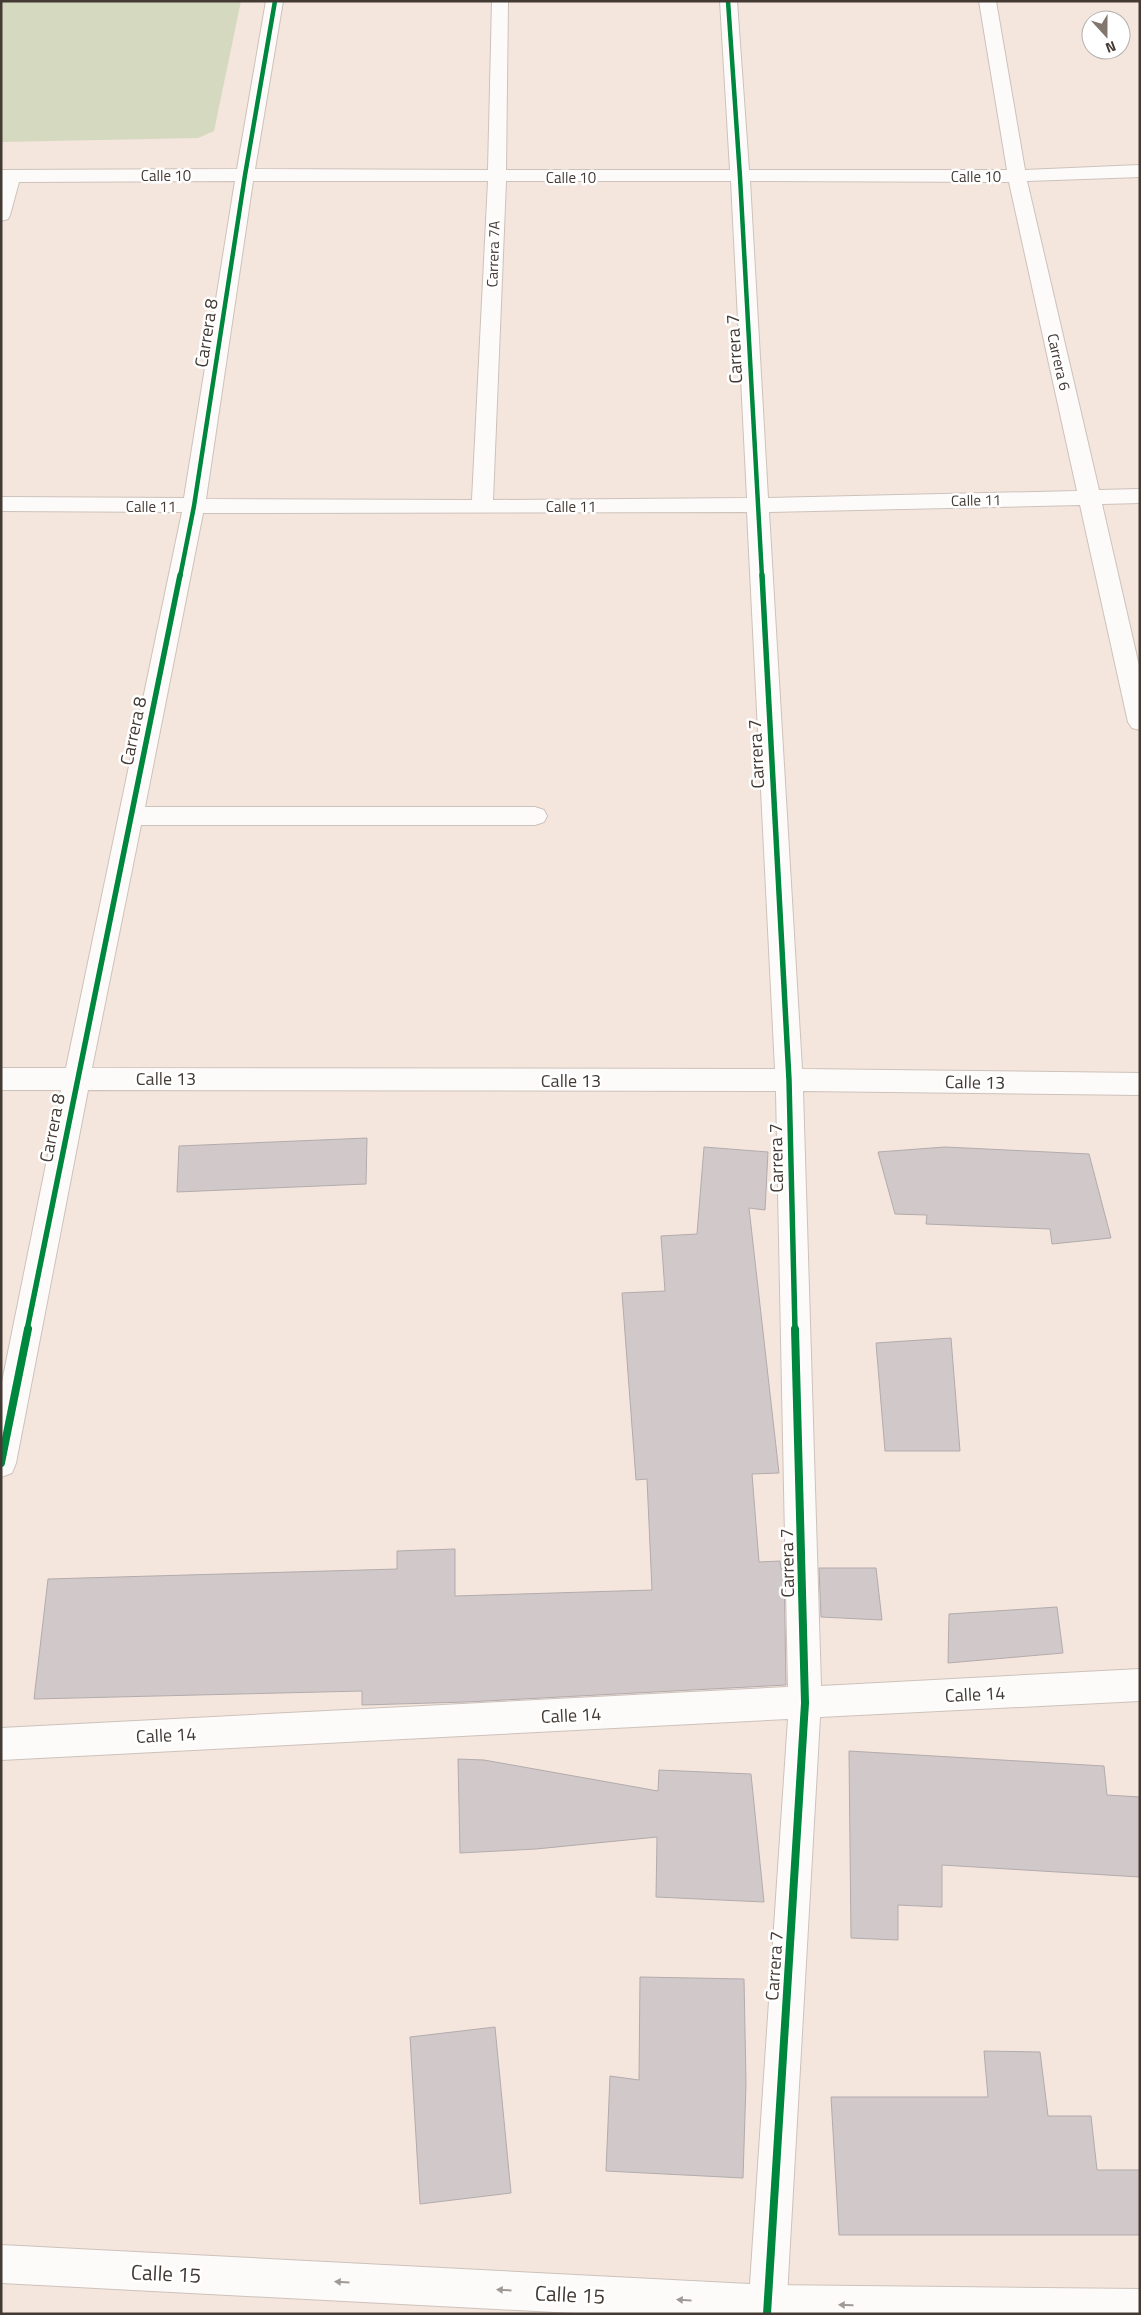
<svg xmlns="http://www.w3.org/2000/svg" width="1141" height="2315" viewBox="0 0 1141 2315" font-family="'Titillium Web',sans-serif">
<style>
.green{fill:#d4d9c0}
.building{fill:#d0c8c9;stroke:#b3abac}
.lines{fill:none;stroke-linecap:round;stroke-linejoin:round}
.minor-casing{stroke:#cdc2bb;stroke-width:2}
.tertiary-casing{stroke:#cdc2bb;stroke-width:2}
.minor{fill:#fdfbfa;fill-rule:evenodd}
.tertiary{fill:#fdfbfa;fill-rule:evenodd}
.cycleway-far2-casing{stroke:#fff;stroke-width:7}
.cycleway-far1-casing{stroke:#fff;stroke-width:9}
.cycleway-casing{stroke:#fff;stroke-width:11}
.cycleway-far2{stroke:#00873e;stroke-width:4.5}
.cycleway-far1{stroke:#00873e;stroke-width:5.5}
.cycleway{stroke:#00873e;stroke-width:8}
.oneway{fill:#a09a97}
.labels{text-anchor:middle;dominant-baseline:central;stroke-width:5;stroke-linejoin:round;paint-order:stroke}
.far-street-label{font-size:15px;fill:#443a34;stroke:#fff}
.street-label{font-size:18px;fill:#443a34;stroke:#fff}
.near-street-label{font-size:21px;fill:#443a34;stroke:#fff}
</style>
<rect width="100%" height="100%" fill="#f4e6dd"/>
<polygon class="green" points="1,1 241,1 214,131 198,138 1,142"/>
<g class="building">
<polygon points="367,1138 366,1184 177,1192 179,1146"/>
<polygon points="704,1147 768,1152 765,1210 749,1208 779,1473 752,1474 759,1562 780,1561 781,1569 784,1569 786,1685 466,1702 362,1705 362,1691 34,1699 48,1579 397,1569 397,1551 455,1549 455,1596 652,1590 647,1479 636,1480 622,1293 665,1291 661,1236 697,1234"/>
<polygon points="945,1147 1089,1154 1111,1238 1052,1244 1050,1229 926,1224 927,1215 895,1214 878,1152"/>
<polygon points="951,1338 960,1451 885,1451 876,1343"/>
<polygon points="819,1568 876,1568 882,1620 821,1617"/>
<polygon points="1057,1607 1063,1653 948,1663 949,1614"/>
<polygon points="849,1751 1104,1766 1107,1795 1140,1797 1140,1877 942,1865 942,1907 898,1905 898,1940 851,1938"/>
<polygon points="458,1759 484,1760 658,1791 659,1770 751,1774 764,1902 656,1897 657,1837 536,1849 460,1853"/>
<polygon points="640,1977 744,1979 746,2083 743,2178 606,2171 610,2076 639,2080"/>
<polygon points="495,2027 511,2193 420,2204 410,2037"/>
<polygon points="984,2051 1040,2052 1048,2116 1091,2116 1097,2170 1140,2170 1140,2235 839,2235 831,2097 988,2097"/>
</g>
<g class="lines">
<g class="minor-casing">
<path id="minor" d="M266,1H283L255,169L488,170L492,1H508L506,170H730L720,1H737L749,170H1007L979,1H996L1025,170L1140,165V177L1027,181L1099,490L1140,489V503L1102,504L1140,670V730L1132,728L1128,722L1080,505L769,512L802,1069L1140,1073V1095L803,1091L821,1686L1140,1669V1701L820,1717L786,2314H748L788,1719L1,1760V1728L788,1687L776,1091L88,1090L16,1463L12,1473L1,1477V1387L61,1090H1V1068H66L182,512L1,511V497L184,498L235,181L19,182L10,215L8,219L1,221V170L237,169ZM253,181H488L472,500L206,499ZM506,181H731L747,498L493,500ZM750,181L1009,182L1077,491L768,498ZM747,512L775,1069L92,1068L141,825H535L544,822L547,816L544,810L535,807H145L203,513Z"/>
</g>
<g class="tertiary-casing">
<polygon id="tertiary" points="1,2245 768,2285 1140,2289 1140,2314 592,2314 1,2283"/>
</g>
<use href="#minor" class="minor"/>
<use href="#tertiary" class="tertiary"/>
<g class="cycleway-far2-casing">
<g id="cycleway-far2">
<polyline points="728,1 740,177 762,577"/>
<polyline points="180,577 194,506 245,175 275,1"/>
</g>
</g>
<g class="cycleway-far1-casing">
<g id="cycleway-far1">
<polyline points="762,575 789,1080 795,1330"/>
<polyline points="27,1330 180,575"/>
</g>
</g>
<g class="cycleway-casing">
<g id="cycleway">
<polyline points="1,1463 28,1329"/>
<polyline points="767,2314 805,1703 795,1329"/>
</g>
</g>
<use href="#cycleway-far2" class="cycleway-far2"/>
<use href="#cycleway-far1" class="cycleway-far1"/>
<use href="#cycleway" class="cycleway"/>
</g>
<defs><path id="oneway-solid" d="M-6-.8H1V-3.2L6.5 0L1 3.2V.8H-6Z" transform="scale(1.25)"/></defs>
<g class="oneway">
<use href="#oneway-solid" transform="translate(342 2282) rotate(-177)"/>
<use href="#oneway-solid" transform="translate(504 2290) rotate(-177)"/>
<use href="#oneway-solid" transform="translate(684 2300) rotate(-177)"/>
<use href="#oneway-solid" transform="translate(846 2305) rotate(-179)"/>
</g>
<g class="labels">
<g class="far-street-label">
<text x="166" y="175">Calle 10</text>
<text x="976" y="176">Calle 10</text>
<text x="571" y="177">Calle 10</text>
<text transform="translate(493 254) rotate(-88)">Carrera 7A</text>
<text transform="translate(1059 362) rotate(77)">Carrera 6</text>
<text transform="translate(976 500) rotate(-1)">Calle 11</text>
<text x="151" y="506">Calle 11</text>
<text x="571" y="506">Calle 11</text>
</g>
<g class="street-label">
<text transform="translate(206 333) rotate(-81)">Carrera 8</text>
<text transform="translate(734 349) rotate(-93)">Carrera 7</text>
<text transform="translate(133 731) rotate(-78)">Carrera 8</text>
<text transform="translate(756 754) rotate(-93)">Carrera 7</text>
<text x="166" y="1078">Calle 13</text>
<text x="571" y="1080">Calle 13</text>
<text transform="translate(975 1082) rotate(1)">Calle 13</text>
<text transform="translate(52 1128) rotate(-79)">Carrera 8</text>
<text transform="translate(776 1158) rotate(-91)">Carrera 7</text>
<text transform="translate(787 1563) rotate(-91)">Carrera 7</text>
<text transform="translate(975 1694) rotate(-3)">Calle 14</text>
<text transform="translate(571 1715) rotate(-3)">Calle 14</text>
<text transform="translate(166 1735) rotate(-3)">Calle 14</text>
<text transform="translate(774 1966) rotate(-86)">Carrera 7</text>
</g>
<g class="near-street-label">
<text transform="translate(166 2273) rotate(3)">Calle 15</text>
<text transform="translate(570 2294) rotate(3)">Calle 15</text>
</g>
</g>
<rect width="1141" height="2315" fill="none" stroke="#443a34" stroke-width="5"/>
<g transform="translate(1106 35) rotate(159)"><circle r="24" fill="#ffffff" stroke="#b4b0ae"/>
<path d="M0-4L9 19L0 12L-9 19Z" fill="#82766f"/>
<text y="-8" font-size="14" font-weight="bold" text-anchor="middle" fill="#443a34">N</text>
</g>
</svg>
